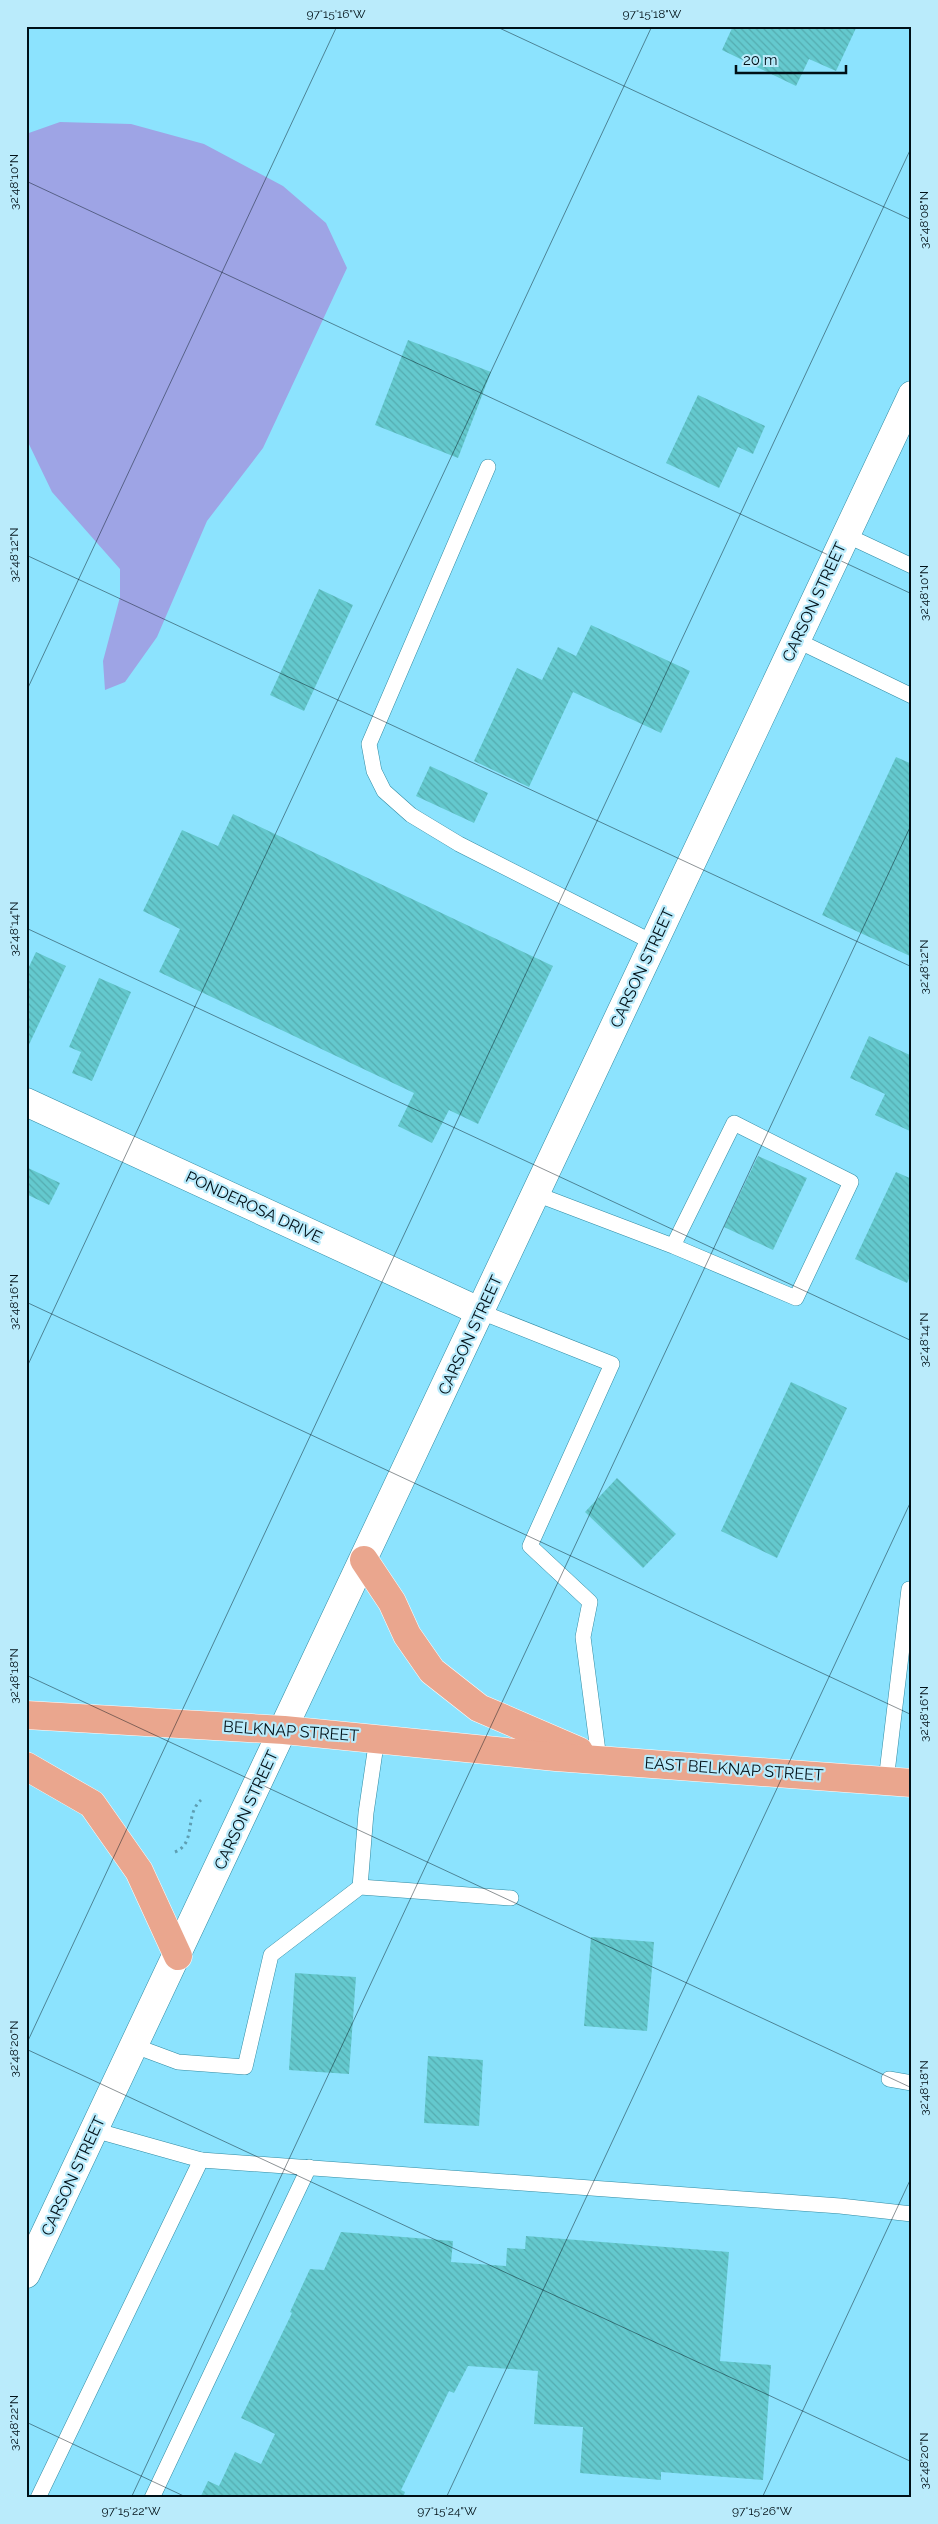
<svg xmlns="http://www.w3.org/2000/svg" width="938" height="2524" viewBox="0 0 938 2524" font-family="Raleway,sans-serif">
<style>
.water{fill:#9ea4e5}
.building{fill:url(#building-back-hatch)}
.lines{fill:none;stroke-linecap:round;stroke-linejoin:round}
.service-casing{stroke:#308ba3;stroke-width:16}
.minor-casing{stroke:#308ba3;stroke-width:29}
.tertiary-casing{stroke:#308ba3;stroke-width:29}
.primary-casing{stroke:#fff;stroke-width:29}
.path{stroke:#5e9eb2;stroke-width:3;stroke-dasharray:2.5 4;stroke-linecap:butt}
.service{stroke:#fff;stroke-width:15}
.minor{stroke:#fff;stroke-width:28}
.tertiary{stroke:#fff;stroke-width:28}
.primary{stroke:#eaa68e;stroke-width:28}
.ticks{fill:none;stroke:#001017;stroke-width:1;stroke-opacity:0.45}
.labels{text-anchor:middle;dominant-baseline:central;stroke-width:4.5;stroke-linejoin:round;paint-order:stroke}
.street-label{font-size:16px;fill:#001017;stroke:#baebfb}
.neatline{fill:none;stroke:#001017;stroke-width:2}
.ticks-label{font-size:12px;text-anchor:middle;fill:#001017}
</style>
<defs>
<pattern id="building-back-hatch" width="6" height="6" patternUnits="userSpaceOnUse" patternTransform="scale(1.25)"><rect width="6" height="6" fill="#64c9ce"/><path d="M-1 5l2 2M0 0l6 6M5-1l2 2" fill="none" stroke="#55acb0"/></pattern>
</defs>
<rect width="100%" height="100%" fill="#8ce3fe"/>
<polygon class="water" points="60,122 131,124 204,144 283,186 326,223 347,268 263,448 207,521 157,637 125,682 105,690 103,661 120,597 120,569 52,492 26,438 26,134"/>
<g class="building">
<polygon points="733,26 857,26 836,71 809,59 796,86 722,50"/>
<polygon points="408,340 491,372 458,458 375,425"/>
<polygon points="698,395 765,426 753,454 738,447 719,488 666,463"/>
<polygon points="319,589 353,605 304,711 270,695"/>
<polygon points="591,625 690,671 661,733 573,692 529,787 474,761 517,668 542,680 558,647 576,656"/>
<polygon points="896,757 912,764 912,957 822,915"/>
<polygon points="430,766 488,793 474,823 416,796"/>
<polygon points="233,814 553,966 478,1124 449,1110 432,1143 398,1126 414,1093 159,972 180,929 143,911 182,830 218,846"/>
<polygon points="36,952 66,966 26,1051 26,973"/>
<polygon points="99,978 131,992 92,1081 72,1073 81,1052 69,1047"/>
<polygon points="869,1036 912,1056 912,1132 875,1115 885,1094 850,1078"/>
<polygon points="758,1156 807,1178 773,1250 724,1227"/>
<polygon points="26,1167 60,1183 49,1205 26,1194"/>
<polygon points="896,1172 912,1179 912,1272 907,1283 855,1259"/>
<polygon points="791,1382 847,1408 777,1558 721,1531"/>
<polygon points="617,1478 676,1534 643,1568 585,1512"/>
<polygon points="591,1937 654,1942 647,2031 584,2026"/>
<polygon points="295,1973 356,1977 349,2074 289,2070"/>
<polygon points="428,2056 483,2060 479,2126 424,2123"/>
<polygon points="341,2232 453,2241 451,2262 506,2266 507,2248 525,2249 526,2236 729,2252 720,2361 771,2365 763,2480 661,2472 661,2480 580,2473 583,2427 534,2424 538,2371 468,2366 454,2393 449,2391 401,2490 405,2492 403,2498 200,2498 208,2481 219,2486 235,2452 261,2464 275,2434 241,2418 292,2313 290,2312 310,2269 324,2270"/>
</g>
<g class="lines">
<g class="service-casing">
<g id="service">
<polyline points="488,467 369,744 374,771 384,791 411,815 459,844 654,943"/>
<polyline points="846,535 912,566"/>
<polyline points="796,640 912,696"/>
<polyline points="536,1194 673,1246 796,1298 851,1182 734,1123 673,1246"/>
<polyline points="481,1312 612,1364 530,1546 590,1602 583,1637 599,1759"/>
<polyline points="886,1781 909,1589"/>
<polyline points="360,1887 366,1813 377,1738"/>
<polyline points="135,2046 178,2062 245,2067 271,1955 360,1887 511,1898"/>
<polyline points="889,2079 912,2083"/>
<polyline points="201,2160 840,2206 912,2214"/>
<polyline points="38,2498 201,2160 94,2130"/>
<polyline points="152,2498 309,2167"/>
</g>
</g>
<g class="minor-casing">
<polyline id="minor" points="26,1102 481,1312"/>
</g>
<g class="tertiary-casing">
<polyline id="tertiary" points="26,2274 912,395"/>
</g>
<g class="primary-casing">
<g id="primary">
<polyline points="364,1560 392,1602 407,1635 432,1671 479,1708 579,1751"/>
<polyline points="26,1715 284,1730 556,1757 912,1783"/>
<polyline points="26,1766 92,1804 139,1871 178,1956"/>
</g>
</g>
<path class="path" d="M175,1852C197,1843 184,1815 201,1800"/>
<use href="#service" class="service"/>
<use href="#minor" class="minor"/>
<use href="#tertiary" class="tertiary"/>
<use href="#primary" class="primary"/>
</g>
<path class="ticks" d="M495,26L912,220M26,181L912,594M26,555L912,967M26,692L337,26M26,928L912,1341M26,1302L912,1715M26,1369L652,26M26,1675L912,2088M26,2045L912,146M26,2049L912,2462M26,2422L188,2498M131,2498L912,823M446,2498L912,1499M762,2498L912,2176"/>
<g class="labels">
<g class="street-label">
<text transform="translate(814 602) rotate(-65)">CARSON STREET</text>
<text transform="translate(642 968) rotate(-65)">CARSON STREET</text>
<text transform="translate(254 1207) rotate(25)">PONDEROSA DRIVE</text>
<text transform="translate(470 1335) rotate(-65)">CARSON STREET</text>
<text transform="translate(291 1731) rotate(4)">BELKNAP STREET</text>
<text transform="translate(734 1769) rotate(4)">EAST BELKNAP STREET</text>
<text transform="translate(246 1810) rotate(-65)">CARSON STREET</text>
<text transform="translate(73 2176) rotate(-65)">CARSON STREET</text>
</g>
</g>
<rect width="938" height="2524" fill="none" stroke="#baebfb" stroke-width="55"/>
<path d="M736 65v8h110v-8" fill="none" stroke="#001017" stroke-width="2.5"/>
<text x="743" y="65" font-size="15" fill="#001017" stroke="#baebfb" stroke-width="4" paint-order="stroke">20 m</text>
<rect x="28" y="28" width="882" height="2468" class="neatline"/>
<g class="ticks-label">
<text x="336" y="18">97°15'16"W</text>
<text x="652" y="18">97°15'18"W</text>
<text transform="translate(14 182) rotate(-90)" y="4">32°48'10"N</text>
<text transform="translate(924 220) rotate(-90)" y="4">32°48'08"N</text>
<text transform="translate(14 555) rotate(-90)" y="4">32°48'12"N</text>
<text transform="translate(924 593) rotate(-90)" y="4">32°48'10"N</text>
<text transform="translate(14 929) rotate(-90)" y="4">32°48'14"N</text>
<text transform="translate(924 967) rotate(-90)" y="4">32°48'12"N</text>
<text transform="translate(14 1302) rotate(-90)" y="4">32°48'16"N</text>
<text transform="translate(924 1340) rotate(-90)" y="4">32°48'14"N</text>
<text transform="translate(14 1676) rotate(-90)" y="4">32°48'18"N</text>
<text transform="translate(924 1714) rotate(-90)" y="4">32°48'16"N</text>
<text transform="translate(14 2049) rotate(-90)" y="4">32°48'20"N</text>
<text transform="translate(924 2088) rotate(-90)" y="4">32°48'18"N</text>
<text transform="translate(14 2423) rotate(-90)" y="4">32°48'22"N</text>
<text transform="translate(924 2461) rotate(-90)" y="4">32°48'20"N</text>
<text x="131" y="2515">97°15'22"W</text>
<text x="447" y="2515">97°15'24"W</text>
<text x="762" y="2515">97°15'26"W</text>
</g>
</svg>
